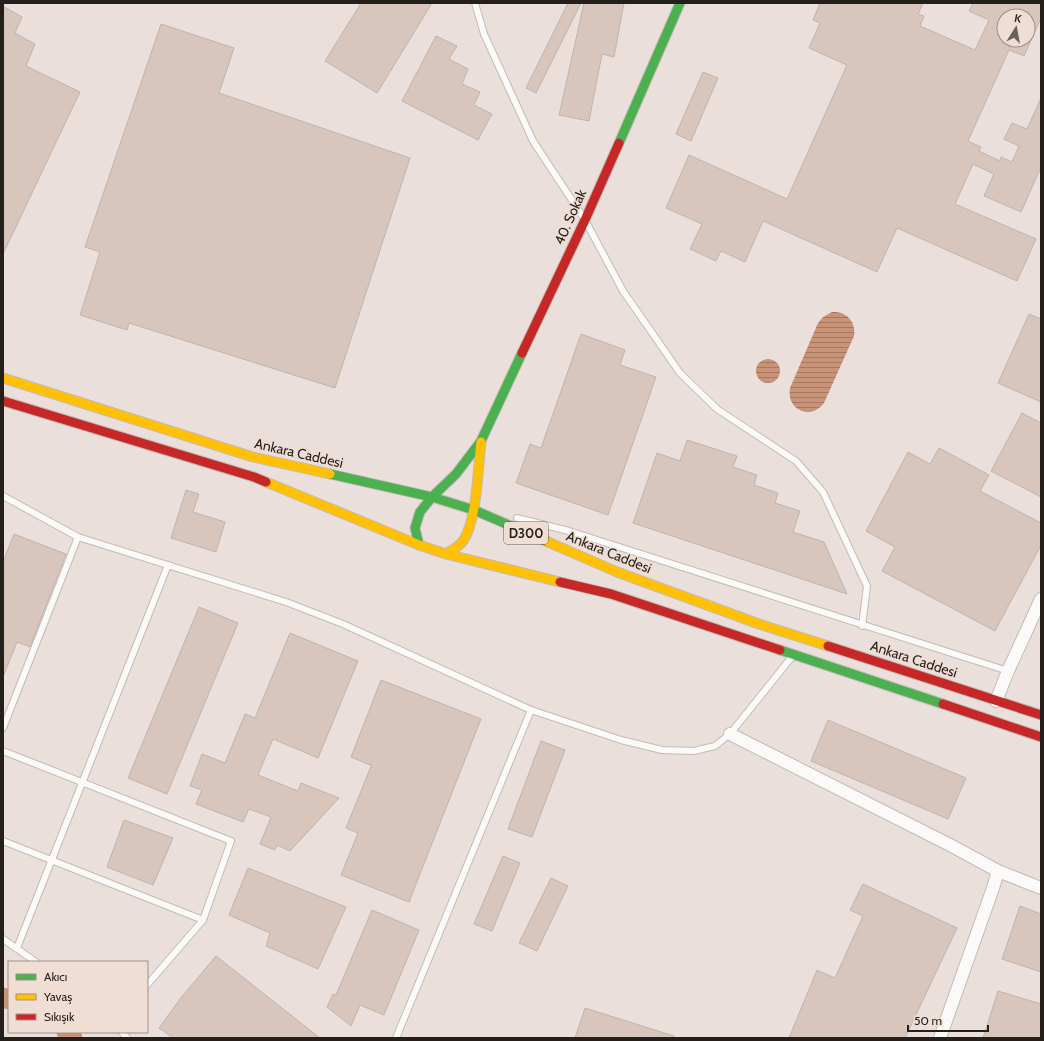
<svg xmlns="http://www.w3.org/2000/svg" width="1044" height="1041" viewBox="0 0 1044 1041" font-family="Cabin,sans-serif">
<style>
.water{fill:url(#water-rules)}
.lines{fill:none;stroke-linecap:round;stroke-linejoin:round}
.river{stroke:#c99378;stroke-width:19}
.building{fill:#d8c5bb;stroke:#bdb5b1;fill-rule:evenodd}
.lane-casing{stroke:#c3bbb6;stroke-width:8}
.street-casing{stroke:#c3bbb6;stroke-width:14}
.fast-casing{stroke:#c3bbb6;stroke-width:11}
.slow-casing{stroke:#c3bbb6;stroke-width:11}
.jam-casing{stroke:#c3bbb6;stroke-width:11}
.lane{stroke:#fcfaf9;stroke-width:6}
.street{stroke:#fcfaf9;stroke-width:12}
.fast{stroke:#4caf50;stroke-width:9}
.slow{stroke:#ffc107;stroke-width:9}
.jam{stroke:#c62828;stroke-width:9}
.labels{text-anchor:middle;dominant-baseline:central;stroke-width:3;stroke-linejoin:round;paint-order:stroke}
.shield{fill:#f0ddd4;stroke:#625852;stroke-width:1}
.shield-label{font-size:13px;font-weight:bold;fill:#251f1b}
.street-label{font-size:14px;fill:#251f1b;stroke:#f0ddd4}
</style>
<defs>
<pattern id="water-rules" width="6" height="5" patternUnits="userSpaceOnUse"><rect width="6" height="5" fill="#c99378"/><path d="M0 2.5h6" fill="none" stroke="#a37762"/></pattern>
</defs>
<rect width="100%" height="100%" fill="#eadfda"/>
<g class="water">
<path d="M832,312C847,311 856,322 854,336L824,403C811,421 786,410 790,388L818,323L823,317Z"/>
<circle cx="768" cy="371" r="12"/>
</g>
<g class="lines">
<g class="river">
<polyline points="3,997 9,1000"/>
<polyline points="66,1032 73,1038"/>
</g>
</g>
<g class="building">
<polygon points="361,3 432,3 377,93 325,61"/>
<polygon points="568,3 581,3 536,93 526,88"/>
<polygon points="584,3 624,3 614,57 602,54 589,121 559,115"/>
<path d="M820,3H923L918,14L924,16L920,26L975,50L989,20L969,11L973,3H1041V18L1024,56L1009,50L968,141L981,147L979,151L1000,161L1001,157L1012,162L1019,146L1004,139L1012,123L1027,129L1041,98V167L1021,212L984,196L994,174L973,164L955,204L1036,239L1017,281L897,228L877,272L763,221L745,262L721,251L716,261L690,249L702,224L666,208L689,155L787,199L847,65L809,48L820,23L813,20ZM1004,16H1028V40H1004Z"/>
<polygon points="3,6 22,17 15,33 35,44 26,66 80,92 3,254"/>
<polygon points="161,24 234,48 219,93 410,158 335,388 129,323 127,330 80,315 100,252 85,247"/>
<polygon points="436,36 457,46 449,59 468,69 462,84 480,92 474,105 492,114 478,140 402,101"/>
<polygon points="703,72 718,78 691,141 676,134"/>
<polygon points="1029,314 1041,319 1041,402 998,383"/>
<polygon points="581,334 625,350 620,365 656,377 608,515 516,483 530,444 541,448"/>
<polygon points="1022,413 1041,423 1041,497 991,471"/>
<polygon points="687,440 737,456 733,467 757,475 754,485 778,493 775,503 800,511 793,532 824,542 847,594 633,523 657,453 680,461"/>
<polygon points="939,448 989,475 980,491 1041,523 1041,545 995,631 882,571 895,547 866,531 908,452 930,464"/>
<polygon points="186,490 199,494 193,512 225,522 216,552 171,538"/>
<polygon points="14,534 66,554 30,647 17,642 3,677 3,562"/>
<polygon points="199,607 238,623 167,794 128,778"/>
<polygon points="290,633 358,661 318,758 273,739 258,775 298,791 301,783 339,798 290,851 277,845 275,850 260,844 271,817 249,809 243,822 196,804 202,790 190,786 202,754 225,763 245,714 255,718"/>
<polygon points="381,680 481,719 409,902 341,875 358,833 346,828 372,764 370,765 351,757"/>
<polygon points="828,720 966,778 948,819 811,761"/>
<polygon points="541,741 565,750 532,837 508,829"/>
<polygon points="124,820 173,838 153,885 107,867"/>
<polygon points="503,856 520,863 492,931 474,924"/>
<polygon points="248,868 346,907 318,969 266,946 270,933 229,915"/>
<polygon points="551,878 568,886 537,951 519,943"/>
<polygon points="863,884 957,928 905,1038 789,1038 817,970 835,978 863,916 850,910"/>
<polygon points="1020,906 1041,914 1041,972 1002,959"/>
<polygon points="372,910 419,930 384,1015 360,1005 351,1026 327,1007 333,994 336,995"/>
<polygon points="216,956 320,1038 173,1038 159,1028 180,999"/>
<polygon points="998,991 1041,1004 1041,1038 983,1038"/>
<polygon points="585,1008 674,1036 674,1038 575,1038"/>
</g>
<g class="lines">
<g class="lane-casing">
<g id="lane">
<polyline points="475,3 484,34 533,141 585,220 623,291 680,373 717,409 796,461 823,492 867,586 862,626"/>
<polyline points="3,496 78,537 286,602 343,624 531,710 621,740 662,750 694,751 715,746 730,734 791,658"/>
<polyline points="517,518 569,531 1008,671"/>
<polyline points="3,728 78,537"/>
<polyline points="3,751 231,841 203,920 147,985"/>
<polyline points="3,841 203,920"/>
<polyline points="3,939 36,962"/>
<polyline points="17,948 168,565"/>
<polyline points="122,1032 127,1038"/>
<polyline points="396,1038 531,710"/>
</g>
</g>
<g class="street-casing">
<g id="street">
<polyline points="996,701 1008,671 1041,599"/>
<polyline points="730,734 950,845 998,871 1041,888"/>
<polyline points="940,1038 993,888 998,871"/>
</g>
</g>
<g class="fast-casing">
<g id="fast">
<polyline points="619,143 680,3"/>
<polyline points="330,474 432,497 474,510 548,542"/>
<polyline points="419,545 415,528 420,512 432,497 456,474 481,441 522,353"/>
<polyline points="780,650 943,704"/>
</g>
</g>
<g class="slow-casing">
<g id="slow">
<polyline points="3,378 253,457 330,474"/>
<polyline points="266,482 419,545 446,554 560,582"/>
<polyline points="548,542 617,572 759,624 828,646"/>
<path d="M446,554C451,550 459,547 463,541C477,521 478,468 481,442"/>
</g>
</g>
<g class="jam-casing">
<g id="jam">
<polyline points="522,353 585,220 619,143"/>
<polyline points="3,401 254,477 266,482"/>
<polyline points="560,582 611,594 780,650"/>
<polyline points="828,646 1041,715"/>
<polyline points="943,704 1041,737"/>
</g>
</g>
<use href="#lane" class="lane"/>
<use href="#street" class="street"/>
<use href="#fast" class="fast"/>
<use href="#slow" class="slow"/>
<use href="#jam" class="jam"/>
</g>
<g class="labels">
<rect class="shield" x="504" y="522" width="44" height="22" rx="3"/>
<g class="shield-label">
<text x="526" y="533">D300</text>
</g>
<g class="street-label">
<text transform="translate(570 217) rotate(-66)">40. Sokak</text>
<text transform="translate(299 453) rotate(13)">Ankara Caddesi</text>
<text transform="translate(609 552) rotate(22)">Ankara Caddesi</text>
<text transform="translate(914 659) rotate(18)">Ankara Caddesi</text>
</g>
</g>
<rect width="1044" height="1041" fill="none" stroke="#251f1b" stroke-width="8"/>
<rect x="8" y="961" width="140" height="72" fill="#f0ddd4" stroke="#9f918a"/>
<rect x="16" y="974" width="20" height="6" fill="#4caf50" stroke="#9f918a"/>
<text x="44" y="981" font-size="12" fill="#251f1b">Akıcı</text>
<rect x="16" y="994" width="20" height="6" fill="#ffc107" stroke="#9f918a"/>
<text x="44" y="1001" font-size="12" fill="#251f1b">Yavaş</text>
<rect x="16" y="1014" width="20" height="6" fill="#c62828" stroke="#9f918a"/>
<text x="44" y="1021" font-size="12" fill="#251f1b">Sıkışık</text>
<g transform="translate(1016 28) rotate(11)"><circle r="19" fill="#f0ddd4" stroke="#9f918a"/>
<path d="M0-3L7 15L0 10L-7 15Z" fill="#6a625e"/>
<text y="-6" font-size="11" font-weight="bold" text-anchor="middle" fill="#251f1b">K</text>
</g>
<path d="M908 1025v6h80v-6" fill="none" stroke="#251f1b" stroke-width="2"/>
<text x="914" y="1025" font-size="12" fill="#251f1b" stroke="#f0ddd4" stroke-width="3" paint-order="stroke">50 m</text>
</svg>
